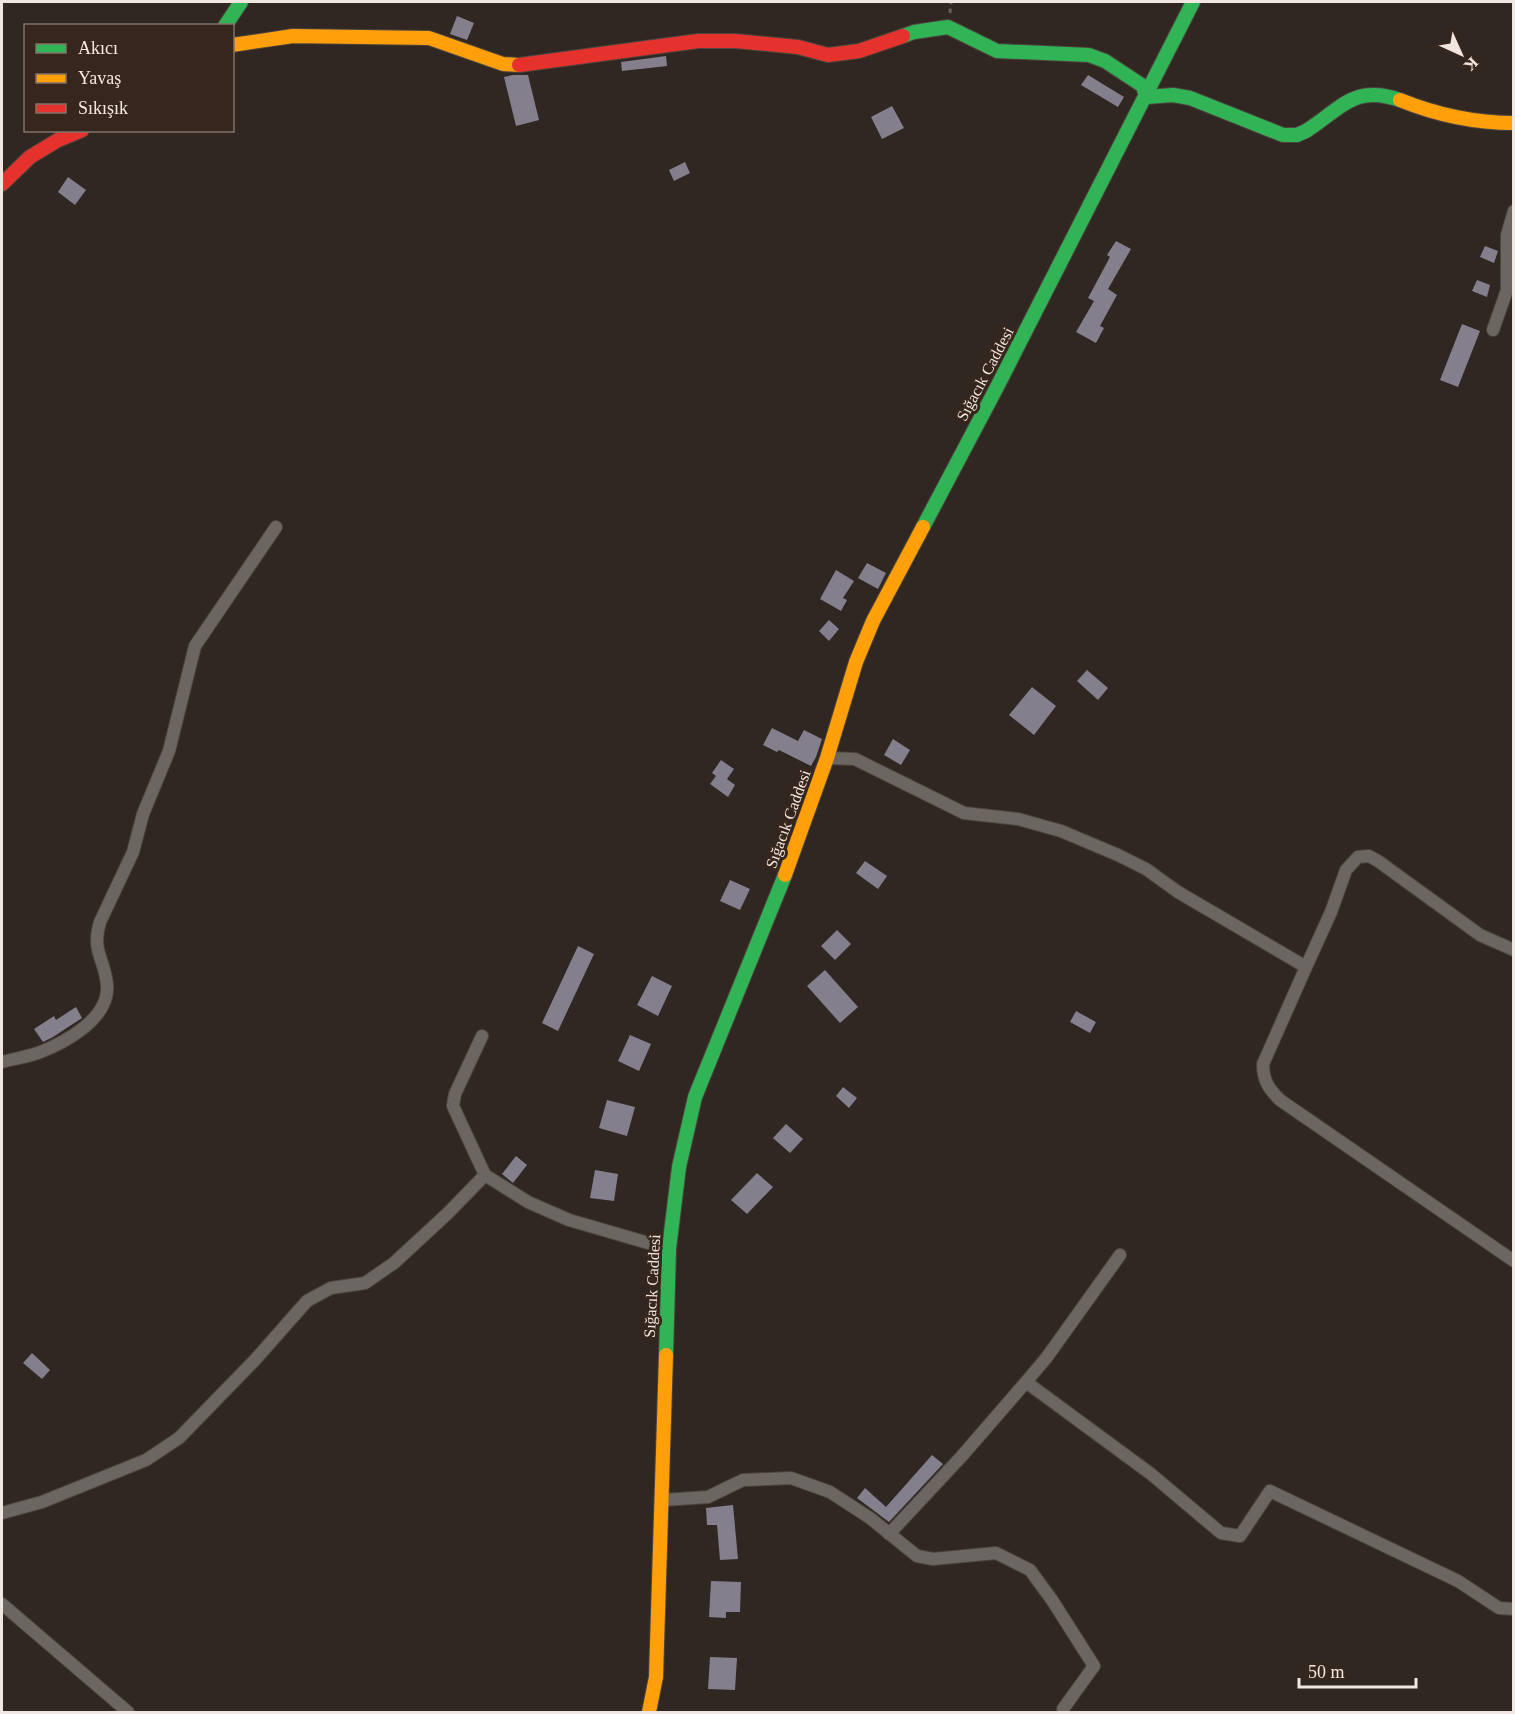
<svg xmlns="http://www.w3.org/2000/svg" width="1515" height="1714" viewBox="0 0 1515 1714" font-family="'Times New Roman',serif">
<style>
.building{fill:#837f8d}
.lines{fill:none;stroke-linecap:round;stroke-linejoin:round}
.street-casing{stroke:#4c443e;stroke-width:14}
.fast-casing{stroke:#4c443e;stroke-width:16}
.slow-casing{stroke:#4c443e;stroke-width:16}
.jam-casing{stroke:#4c443e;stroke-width:16}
.path{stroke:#665f5b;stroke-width:3;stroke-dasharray:4.5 4.5;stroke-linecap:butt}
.street{stroke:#6c6662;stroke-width:12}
.fast{stroke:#30b455;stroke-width:14}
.slow{stroke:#ff9f0a;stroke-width:14}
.jam{stroke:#e5322d;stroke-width:14}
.labels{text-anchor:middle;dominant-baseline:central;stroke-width:6;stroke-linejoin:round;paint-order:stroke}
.street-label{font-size:16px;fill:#f2e7e0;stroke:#36261c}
</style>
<rect width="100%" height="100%" fill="#302722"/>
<g class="building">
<polygon points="457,16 474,23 467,40 450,34"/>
<polygon points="666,56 667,66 622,71 621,62"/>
<polygon points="513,75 528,75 539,120 516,126 504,77"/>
<polygon points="1088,75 1124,97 1118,107 1081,85"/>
<polygon points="892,106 904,128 882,139 871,117"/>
<polygon points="685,162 690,173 674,181 669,170"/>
<polygon points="68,177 86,190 75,205 58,192"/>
<polygon points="1116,241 1131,249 1108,289 1117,295 1100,326 1104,328 1096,343 1076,332 1094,301 1088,298 1110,257 1107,255"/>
<polygon points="1485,246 1498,251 1494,263 1480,257"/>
<polygon points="1477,280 1490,285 1487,297 1472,291"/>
<polygon points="1462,324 1480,331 1458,387 1440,380"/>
<polygon points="867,563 886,573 878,589 858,578"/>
<polygon points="836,570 854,581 843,598 847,600 841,611 820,599"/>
<polygon points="829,620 839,629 829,641 819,631"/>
<polygon points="1087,670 1108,688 1098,700 1077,681"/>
<polygon points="1032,687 1056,706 1034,735 1009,715"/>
<polygon points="772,728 798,741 804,730 822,739 816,757 811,766 779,750 777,752 763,745"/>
<polygon points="893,739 910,750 901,765 884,755"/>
<polygon points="721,760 734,769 727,779 735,785 728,797 710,784 716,776 712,773"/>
<polygon points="865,861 887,876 878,889 856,873"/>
<polygon points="730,880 750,889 740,910 720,901"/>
<polygon points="837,930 851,944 835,960 821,946"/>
<polygon points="578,946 594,954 558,1031 542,1023"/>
<polygon points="825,970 858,1007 840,1023 807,986"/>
<polygon points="652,976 672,986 658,1016 637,1005"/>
<polygon points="76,1007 82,1018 53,1037 43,1042 34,1029 54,1016 56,1020"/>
<polygon points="1076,1011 1096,1022 1090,1033 1070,1022"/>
<polygon points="630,1035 651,1044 639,1071 618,1061"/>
<polygon points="843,1087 857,1098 849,1108 836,1096"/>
<polygon points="607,1100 635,1107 627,1136 599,1128"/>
<polygon points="786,1124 803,1139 790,1153 773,1138"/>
<polygon points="516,1156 527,1165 513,1183 502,1174"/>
<polygon points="595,1170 618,1174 614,1201 590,1198"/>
<polygon points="757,1173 773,1187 747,1214 731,1200"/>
<polygon points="32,1353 50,1370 42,1379 23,1363"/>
<polygon points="932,1455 943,1464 889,1522 857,1498 865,1488 886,1507"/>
<polygon points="733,1505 738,1559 720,1560 717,1525 707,1525 706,1508"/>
<polygon points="711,1581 741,1582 740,1612 726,1612 726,1618 709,1617"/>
<polygon points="710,1657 737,1658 735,1690 708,1689"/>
</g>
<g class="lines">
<g class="street-casing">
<g id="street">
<polyline points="1493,330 1507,290 1507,235 1514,211"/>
<path d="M827,758L855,759L964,813L1018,819L1061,831L1118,855L1146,869L1178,892L1306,967L1263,1064C1263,1081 1269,1089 1280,1100L1514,1261"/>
<polyline points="1306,967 1331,912 1346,870 1358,857 1369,856 1378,861 1480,935 1514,950"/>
<polyline points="482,1036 455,1094 453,1106 485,1175 528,1202 569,1220 669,1249"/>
<path d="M2,1062C13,1059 26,1057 38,1053C64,1043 110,1019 107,985C105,959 91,952 100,922L133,852L143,814L169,751L195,646L276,527"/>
<polyline points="1026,1382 1047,1357 1120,1255"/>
<polyline points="663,1500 708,1497 743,1480 791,1478 830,1492 870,1518 917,1556 933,1559 996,1553 1030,1570 1052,1600 1094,1666 1063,1709"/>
<polyline points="2,1513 42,1502 146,1460 179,1438 254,1361 307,1301 331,1288 365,1283 394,1263 448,1213 485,1175"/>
<polyline points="889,1534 961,1457 1026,1382 1151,1474 1221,1533 1240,1536 1270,1491 1458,1581 1499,1608 1514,1609"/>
<polyline points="2,1604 128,1712"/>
</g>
</g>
<g class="fast-casing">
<g id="fast">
<polyline points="225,26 241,2"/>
<path d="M903,36L914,32L948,27L997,51L1089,55L1105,61L1143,86L1146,97L1173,95L1190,98L1283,135H1297L1306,131C1342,108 1354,84 1400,100"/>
<polyline points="923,527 997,387 1193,2"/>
<polyline points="666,1355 669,1249 679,1167 695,1097 785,875"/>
</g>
</g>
<g class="slow-casing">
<g id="slow">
<polyline points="232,45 293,36 429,38 503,64 519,65"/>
<path d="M1400,100C1437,115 1474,123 1514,123"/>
<polyline points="785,875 827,758 856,662 873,621 923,527"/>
<polyline points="649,1712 656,1677 666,1355"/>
</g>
</g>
<g class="jam-casing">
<g id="jam">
<polyline points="519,65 698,41 735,41 798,47 828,55 859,51 903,36"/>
<polyline points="2,184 30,157 58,140 82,130"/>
</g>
</g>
<polyline class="path" points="950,13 951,2"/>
<use href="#street" class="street"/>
<use href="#fast" class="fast"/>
<use href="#slow" class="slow"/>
<use href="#jam" class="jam"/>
</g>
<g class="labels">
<g class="street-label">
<text transform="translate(985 374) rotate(-62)">Sığacık Caddesi</text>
<text transform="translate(788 819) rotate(-70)">Sığacık Caddesi</text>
<text transform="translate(652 1286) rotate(-87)">Sığacık Caddesi</text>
</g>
</g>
<rect width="1515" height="1714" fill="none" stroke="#f2e7e0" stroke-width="6"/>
<rect x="24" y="24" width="210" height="108" fill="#36261c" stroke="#81736a" stroke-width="1.5"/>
<rect x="36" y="44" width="30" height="9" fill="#30b455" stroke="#81736a" stroke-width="1.5"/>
<text x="78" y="54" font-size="18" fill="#f2e7e0">Akıcı</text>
<rect x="36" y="74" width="30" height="9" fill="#ff9f0a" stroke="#81736a" stroke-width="1.5"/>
<text x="78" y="84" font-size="18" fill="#f2e7e0">Yavaş</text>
<rect x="36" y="104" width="30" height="9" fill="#e5322d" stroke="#81736a" stroke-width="1.5"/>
<text x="78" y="114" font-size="18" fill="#f2e7e0">Sıkışık</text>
<g transform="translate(1461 54) rotate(135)" stroke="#36261c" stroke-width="4.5" paint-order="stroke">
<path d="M0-4.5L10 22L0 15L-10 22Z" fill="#f2e7e0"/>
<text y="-9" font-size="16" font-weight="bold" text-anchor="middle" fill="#f2e7e0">K</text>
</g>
<path d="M1299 1678v9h117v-9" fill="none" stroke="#f2e7e0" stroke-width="3"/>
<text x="1308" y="1678" font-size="18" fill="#f2e7e0" stroke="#36261c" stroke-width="4.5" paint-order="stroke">50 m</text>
</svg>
